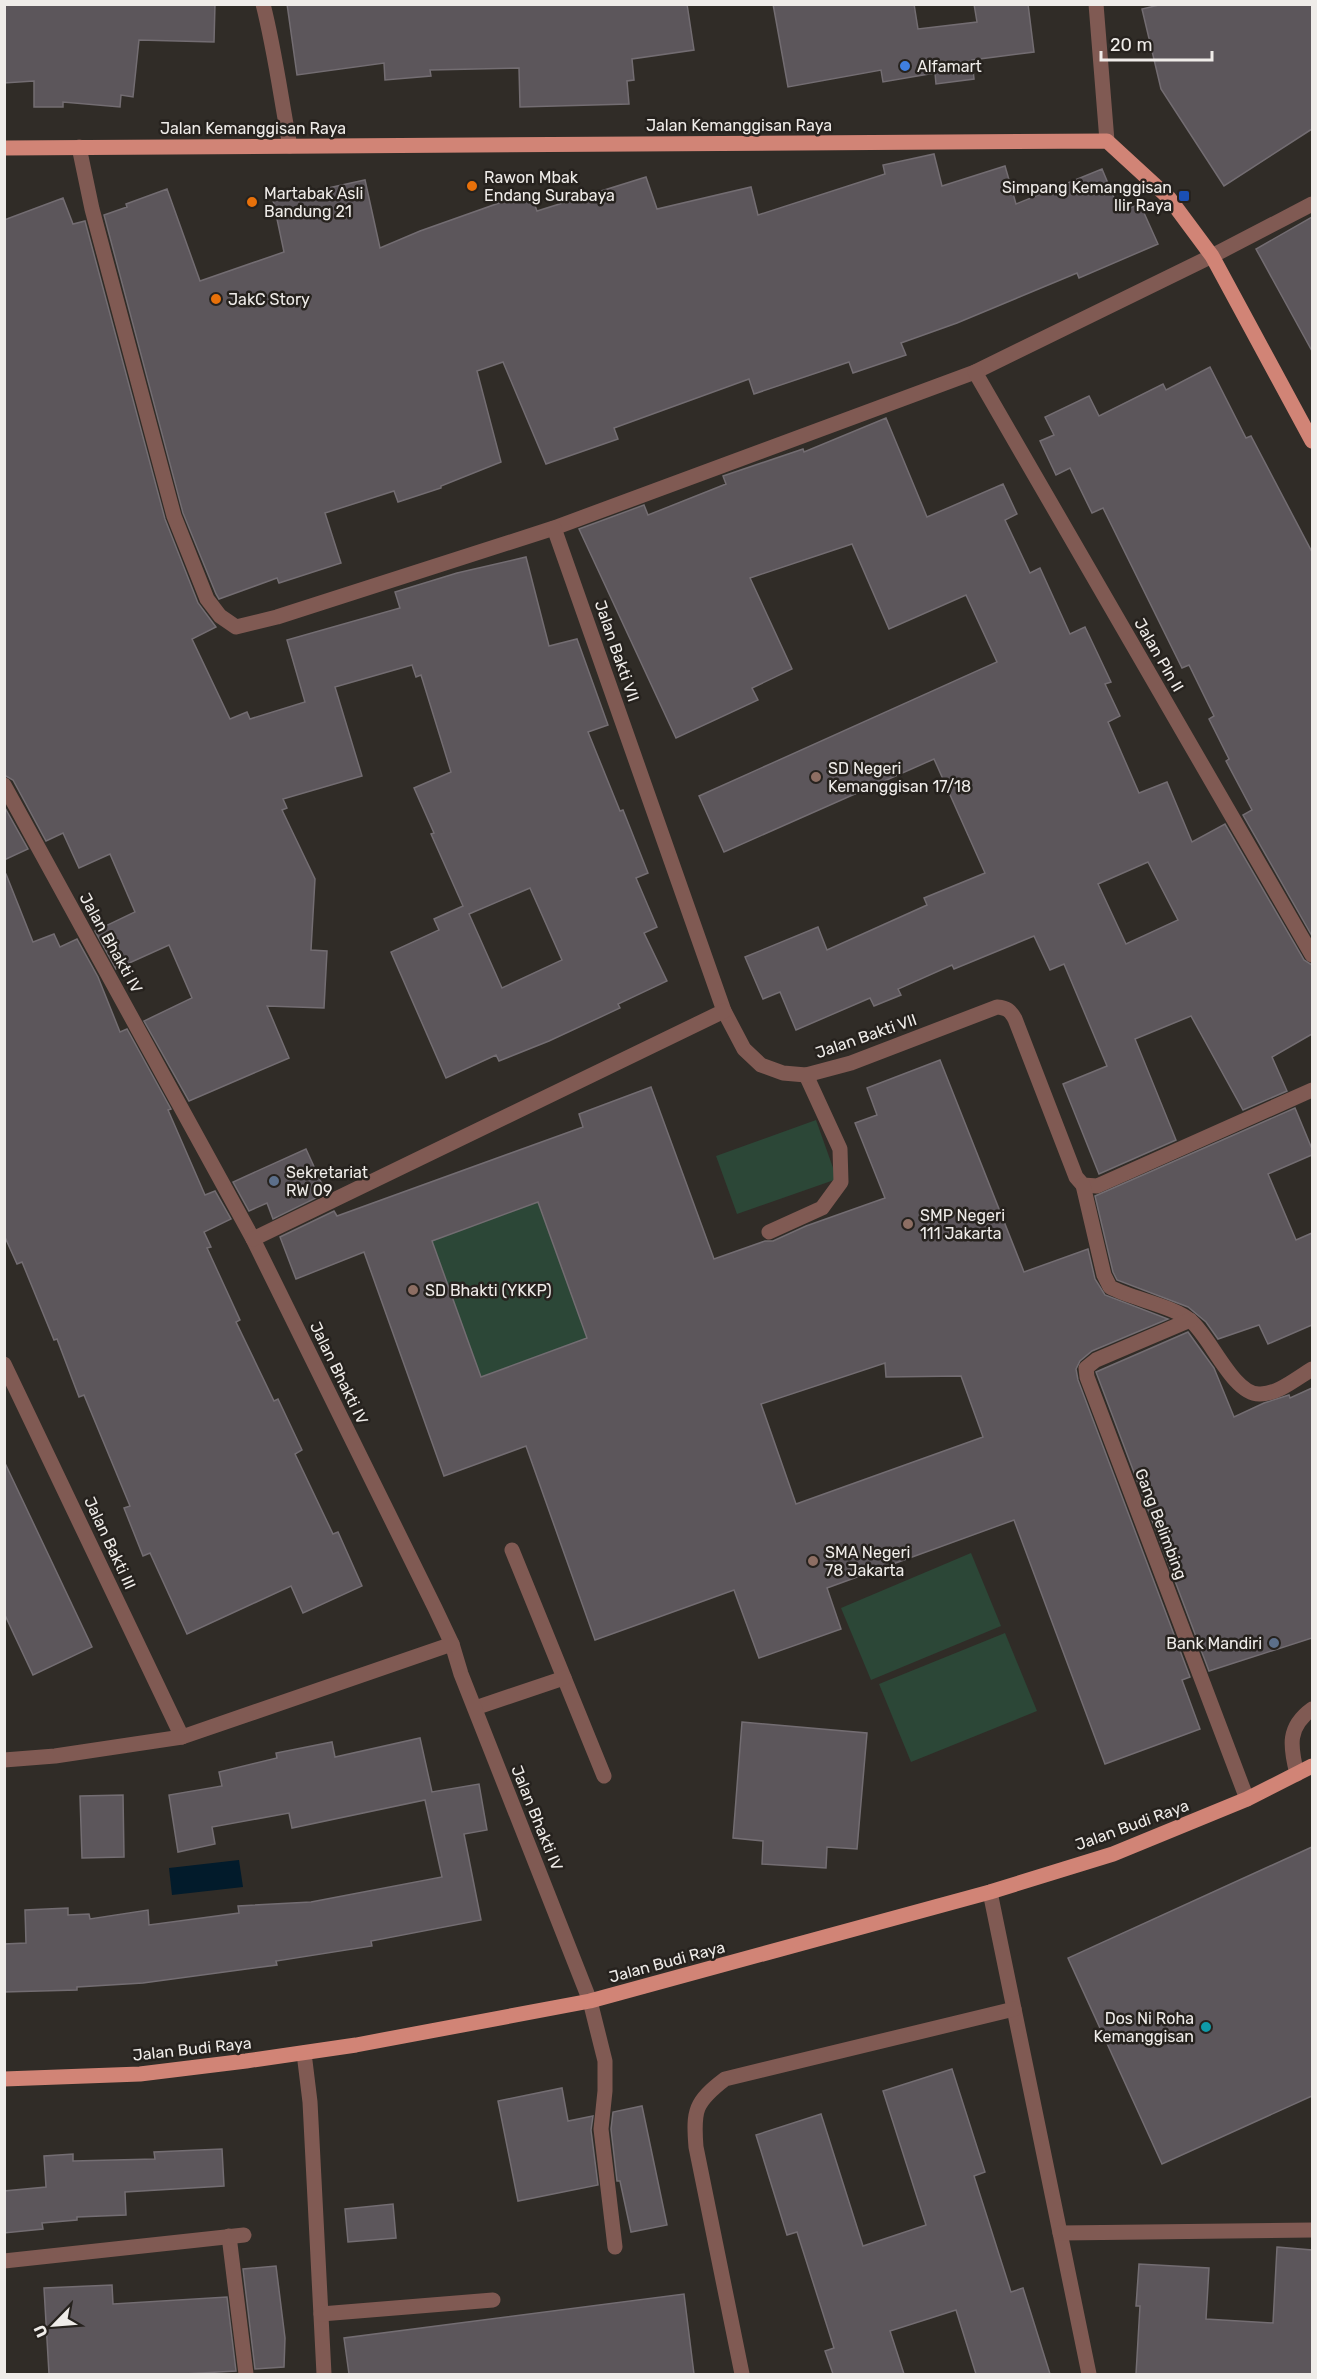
<svg xmlns="http://www.w3.org/2000/svg" width="1317" height="2379" viewBox="0 0 1317 2379" font-family="Rubik,sans-serif">
<style>
.green{fill:#2c4737}
.water{fill:#021b2b}
.building{fill:#5c565b;stroke:#736d72;stroke-width:1.5;fill-rule:evenodd}
.lines{fill:none;stroke-linecap:round;stroke-linejoin:round}
.service{stroke:#805a53;stroke-width:15}
.minor{stroke:#805a53;stroke-width:15}
.tertiary{stroke:#805a53;stroke-width:15}
.primary{stroke:#d18476;stroke-width:15}
.shop-dot{fill:#3f7fe0;stroke:#26221e;stroke-width:2}
.food-dot{fill:#e8710a;stroke:#26221e;stroke-width:2}
.transit-dot{fill:#1a4fb4;stroke:#26221e;stroke-width:2}
.education-dot{fill:#8d6e63;stroke:#26221e;stroke-width:2}
.service-dot{fill:#5c6f8a;stroke:#26221e;stroke-width:2}
.culture-dot{fill:#0f9aa8;stroke:#26221e;stroke-width:2}
.labels{text-anchor:middle;dominant-baseline:central;stroke-width:5;stroke-linejoin:round;paint-order:stroke}
.poi-label{font-size:16px;fill:#efece9;stroke:#26221e;text-anchor:start}
.street-label{font-size:16px;fill:#efece9;stroke:#26221e}
</style>
<rect width="100%" height="100%" fill="#302c27"/>
<g class="green">
<polygon points="816,1120 837,1179 737,1214 716,1156"/>
<polygon points="538,1202 587,1338 481,1377 432,1241"/>
<polygon points="971,1553 1001,1626 871,1680 841,1608"/>
<polygon points="1005,1633 1037,1711 911,1762 879,1684"/>
</g>
<polygon class="water" points="239,1860 243,1887 172,1895 169,1868"/>
<g class="building">
<polygon points="4,4 215,4 214,42 139,40 133,97 121,95 120,107 63,102 63,107 34,107 34,81 4,83"/>
<polygon points="287,4 687,4 694,50 632,59 634,80 627,81 629,104 520,107 519,68 430,70 431,76 385,80 384,63 297,75"/>
<polygon points="773,4 914,4 918,29 977,22 974,4 1028,4 1034,52 972,60 974,79 936,84 935,73 883,82 881,70 788,87"/>
<polygon points="1163,4 1312,4 1312,129 1224,186 1161,89 1142,9"/>
<polygon points="934,154 942,186 1005,166 1016,204 1102,169 1120,212 1140,204 1158,244 1079,278 1077,273 957,323 901,343 906,355 853,373 849,362 754,394 749,379 614,428 618,439 546,464 503,362 477,371 501,462 441,486 441,488 398,502 394,491 325,513 341,563 279,583 277,578 219,599 216,594 183,513 104,215 127,207 126,204 167,189 200,281 284,252 273,200 365,180 380,248 420,231 530,192 537,211 646,177 657,209 751,187 758,215 885,174 883,165"/>
<path d="M63,198L73,224L85,221L165,519L198,603L216,627L192,639L230,719L247,712L250,719L305,702L287,640L400,608L395,592L457,573L526,557L549,646L577,639L608,725L588,732L620,811L623,810L648,873L636,878L657,927L644,933L667,981L618,1004L620,1008L549,1041L499,1061L496,1055L446,1078L391,952L439,930L434,919L463,906L431,834L434,833L414,788L451,772L421,675L416,677L412,665L335,687L362,776L283,799L287,808L282,810L315,879L311,950L327,951L324,1008L267,1006L289,1058L189,1101L144,1021L192,998L169,945L116,969L95,931L135,912L110,854L79,868L63,833L46,841L13,780L4,775V220ZM530,888L562,960L502,988L469,914Z"/>
<polygon points="1312,217 1312,351 1256,249"/>
<polygon points="1210,367 1246,438 1251,436 1312,552 1312,936 1243,815 1252,810 1226,761 1229,759 1209,719 1214,716 1189,665 1182,668 1103,508 1092,513 1070,468 1056,475 1040,441 1054,435 1045,417 1089,396 1099,416 1163,384 1166,390"/>
<path d="M886,418L927,517L1003,484L1017,514L1005,520L1030,573L1040,568L1070,634L1085,627L1111,682L1105,684L1120,716L1108,722L1139,793L1167,782L1192,842L1225,824L1304,960L1312,965V1034L1272,1057L1287,1091L1243,1110L1191,1016L1135,1039L1176,1140L1099,1174L1063,1084L1107,1066L1064,964L1050,970L1034,936L954,969L952,965L898,989L901,995L874,1006L870,998L796,1030L780,992L763,999L745,957L818,927L827,950L927,905L924,898L985,873L934,759L724,852L699,796L997,662L966,595L889,629L852,544L750,578L792,669L752,688L758,700L676,738L579,529L644,505L648,515L726,484L723,476L803,449L804,452ZM1148,862L1178,920L1126,944L1098,884Z"/>
<polygon points="4,806 28,849 4,860"/>
<polygon points="4,874 6,874 33,942 54,934 60,947 77,939 98,977 120,1032 127,1029 171,1109 168,1110 205,1195 215,1191 231,1219 204,1232 211,1247 207,1248 240,1320 236,1322 274,1401 278,1399 302,1450 295,1454 333,1534 338,1532 362,1586 303,1613 291,1586 187,1634 150,1553 143,1556 124,1508 130,1506 84,1395 79,1397 57,1339 54,1340 22,1262 17,1264 4,1235"/>
<path d="M940,1060L1024,1272L1088,1249L1095,1279L1105,1295L1168,1319L1092,1351L1080,1361L1076,1369L1078,1380L1190,1677L1182,1680L1200,1729L1105,1764L1014,1520L827,1588L841,1629L759,1658L734,1590L595,1640L526,1446L444,1476L364,1252L296,1279L280,1237L334,1211L337,1216L583,1127L579,1114L651,1087L714,1259L765,1241H773L806,1226L885,1198L855,1123L877,1115L867,1088ZM538,1202L587,1338L481,1377L432,1241ZM885,1363L886,1377L961,1376L983,1437L796,1504L761,1404Z"/>
<polygon points="1295,1108 1312,1149 1312,1155 1268,1174 1296,1240 1312,1233 1312,1325 1268,1344 1259,1325 1218,1339 1206,1322 1188,1307 1117,1280 1113,1272 1095,1196"/>
<polygon points="306,1149 326,1193 273,1219 267,1203 249,1211 233,1182"/>
<polygon points="1188,1332 1214,1368 1234,1417 1264,1403 1289,1395 1290,1398 1312,1388 1312,1638 1209,1671 1096,1372"/>
<polygon points="4,1461 92,1647 33,1675 4,1613"/>
<polygon points="742,1722 867,1733 857,1849 827,1847 826,1868 762,1864 763,1841 733,1838"/>
<polygon points="420,1738 432,1792 479,1784 487,1830 464,1834 481,1920 371,1941 372,1946 276,1961 277,1965 143,1983 77,1987 77,1990 4,1992 4,1944 26,1943 25,1910 68,1908 68,1915 89,1914 90,1919 148,1910 149,1925 239,1913 238,1906 311,1902 442,1877 425,1800 292,1828 289,1813 212,1827 215,1844 178,1852 169,1795 222,1786 219,1772 277,1758 276,1753 332,1742 335,1757"/>
<polygon points="123,1795 124,1857 82,1858 80,1796"/>
<polygon points="1312,1847 1312,2096 1162,2164 1068,1958"/>
<polygon points="952,2069 985,2172 974,2176 1011,2292 1023,2288 1050,2374 976,2374 956,2310 890,2331 904,2374 833,2374 825,2351 834,2348 797,2232 787,2235 756,2135 821,2114 863,2246 926,2225 883,2091"/>
<polygon points="562,2088 568,2121 593,2116 591,2130 598,2185 518,2201 498,2101"/>
<polygon points="642,2106 667,2225 631,2232 620,2181 617,2181 611,2129 613,2112"/>
<polygon points="222,2149 224,2186 125,2192 126,2215 77,2217 77,2220 42,2223 43,2229 4,2233 4,2191 46,2187 44,2156 73,2154 73,2161 155,2159 154,2152"/>
<polygon points="393,2204 396,2238 348,2242 345,2209"/>
<polygon points="1277,2247 1312,2250 1312,2374 1136,2374 1140,2306 1136,2306 1139,2264 1209,2268 1206,2319 1273,2323"/>
<polygon points="276,2266 285,2338 284,2367 255,2369 243,2269"/>
<polygon points="112,2285 113,2304 227,2297 236,2371 184,2374 49,2374 44,2288"/>
<polygon points="684,2294 694,2374 349,2374 344,2338"/>
</g>
<g class="lines">
<g class="service">
<polyline points="769,1232 822,1208 841,1182 840,1149 806,1075"/>
<polyline points="512,1550 604,1776"/>
<polyline points="475,1708 564,1678"/>
<path d="M1297,1774C1290,1746 1287,1727 1312,1709"/>
<polyline points="990,1892 1089,2374"/>
<polyline points="590,2001 605,2061 605,2091 601,2129 615,2247"/>
<polyline points="1060,2233 1312,2230"/>
<path d="M742,2374L696,2147C693,2110 695,2102 725,2079L1014,2009"/>
</g>
<g class="minor">
<path d="M263,4C275,51 281,99 290,146"/>
<polyline points="79,147 92,209 174,516 207,599 220,616 236,627 277,617 554,528 975,372 1212,256 1312,204"/>
<polyline points="975,372 1312,955"/>
<path d="M554,528L724,1011L744,1049L761,1065L783,1073L806,1075L851,1063L997,1007C1007,1008 1010,1010 1015,1019L1076,1177L1083,1185L1097,1186L1312,1090"/>
<polyline points="4,785 253,1239 435,1608 452,1644 461,1674 590,2001"/>
<path d="M1083,1185L1104,1275L1110,1287C1132,1299 1174,1306 1191,1321C1211,1338 1233,1394 1259,1394C1277,1395 1297,1378 1312,1369"/>
<polyline points="253,1239 724,1011"/>
<polyline points="1190,1320 1096,1360 1086,1368 1087,1377 1247,1799"/>
<polyline points="4,1364 182,1737"/>
<polyline points="4,1760 55,1756 182,1737 452,1644"/>
<polyline points="304,2053 310,2102 324,2374"/>
<polyline points="229,2236 246,2374"/>
<polyline points="4,2261 244,2235"/>
<polyline points="321,2314 493,2300"/>
</g>
<polyline class="tertiary" points="1096,4 1107,141"/>
<g class="primary">
<polyline points="4,148 1107,141 1169,198 1212,256 1312,441"/>
<polyline points="4,2079 140,2074 246,2061 356,2045 590,2001 990,1892 1113,1854 1247,1799 1312,1766"/>
</g>
</g>
<circle class="shop-dot" cx="905" cy="66" r="6"/>
<g class="food-dot">
<circle cx="472" cy="186" r="6"/>
<circle cx="252" cy="202" r="6"/>
<circle cx="216" cy="299" r="6"/>
</g>
<rect class="transit-dot" x="1178" y="190" width="12" height="12" rx="3"/>
<g class="education-dot">
<circle cx="816" cy="777" r="6"/>
<circle cx="908" cy="1224" r="6"/>
<circle cx="413" cy="1290" r="6"/>
<circle cx="813" cy="1561" r="6"/>
</g>
<g class="service-dot">
<circle cx="274" cy="1181" r="6"/>
<circle cx="1274" cy="1643" r="6"/>
</g>
<circle class="culture-dot" cx="1206" cy="2027" r="6"/>
<g class="labels">
<g class="poi-label">
<text x="917" y="66">Alfamart</text>
<text x="484" y="177">Rawon Mbak<tspan x="484" dy="18">Endang Surabaya</tspan></text>
<text x="1172" y="187" text-anchor="end">Simpang Kemanggisan<tspan x="1172" dy="18">Ilir Raya</tspan></text>
<text x="264" y="193">Martabak Asli<tspan x="264" dy="18">Bandung 21</tspan></text>
<text x="228" y="299">JakC Story</text>
<text x="828" y="768">SD Negeri<tspan x="828" dy="18">Kemanggisan 17/18</tspan></text>
<text x="286" y="1172">Sekretariat<tspan x="286" dy="18">RW 09</tspan></text>
<text x="920" y="1215">SMP Negeri<tspan x="920" dy="18">111 Jakarta</tspan></text>
<text x="425" y="1290">SD Bhakti (YKKP)</text>
<text x="825" y="1552">SMA Negeri<tspan x="825" dy="18">78 Jakarta</tspan></text>
<text x="1262" y="1643" text-anchor="end">Bank Mandiri</text>
<text x="1194" y="2018" text-anchor="end">Dos Ni Roha<tspan x="1194" dy="18">Kemanggisan</tspan></text>
</g>
<g class="street-label">
<text x="739" y="125">Jalan Kemanggisan Raya</text>
<text x="253" y="128">Jalan Kemanggisan Raya</text>
<text transform="translate(617 651) rotate(71)">Jalan Bakti VII</text>
<text transform="translate(1159 655) rotate(60)">Jalan Pln II</text>
<text transform="translate(111 943) rotate(61)">Jalan Bhakti IV</text>
<text transform="translate(866 1036) rotate(-19)">Jalan Bakti VII</text>
<text transform="translate(339 1373) rotate(64)">Jalan Bhakti IV</text>
<text transform="translate(1161 1524) rotate(69)">Gang Belimbing</text>
<text transform="translate(110 1543) rotate(65)">Jalan Bakti III</text>
<text transform="translate(537 1818) rotate(68)">Jalan Bhakti IV</text>
<text transform="translate(1132 1825) rotate(-20)">Jalan Budi Raya</text>
<text transform="translate(667 1962) rotate(-15)">Jalan Budi Raya</text>
<text transform="translate(192 2049) rotate(-6)">Jalan Budi Raya</text>
</g>
</g>
<rect width="1317" height="2379" fill="none" stroke="#efece9" stroke-width="12"/>
<g transform="translate(54 2325) rotate(245)" stroke="#26221e" stroke-width="4.5" paint-order="stroke">
<path d="M0-4.5L10 22L0 15L-10 22Z" fill="#efece9"/>
<text y="-9" font-size="16" font-weight="bold" text-anchor="middle" fill="#efece9">U</text>
</g>
<path d="M1101 51v9h111v-9" fill="none" stroke="#efece9" stroke-width="3"/>
<text x="1110" y="51" font-size="18" fill="#efece9" stroke="#26221e" stroke-width="4.5" paint-order="stroke">20 m</text>
</svg>
